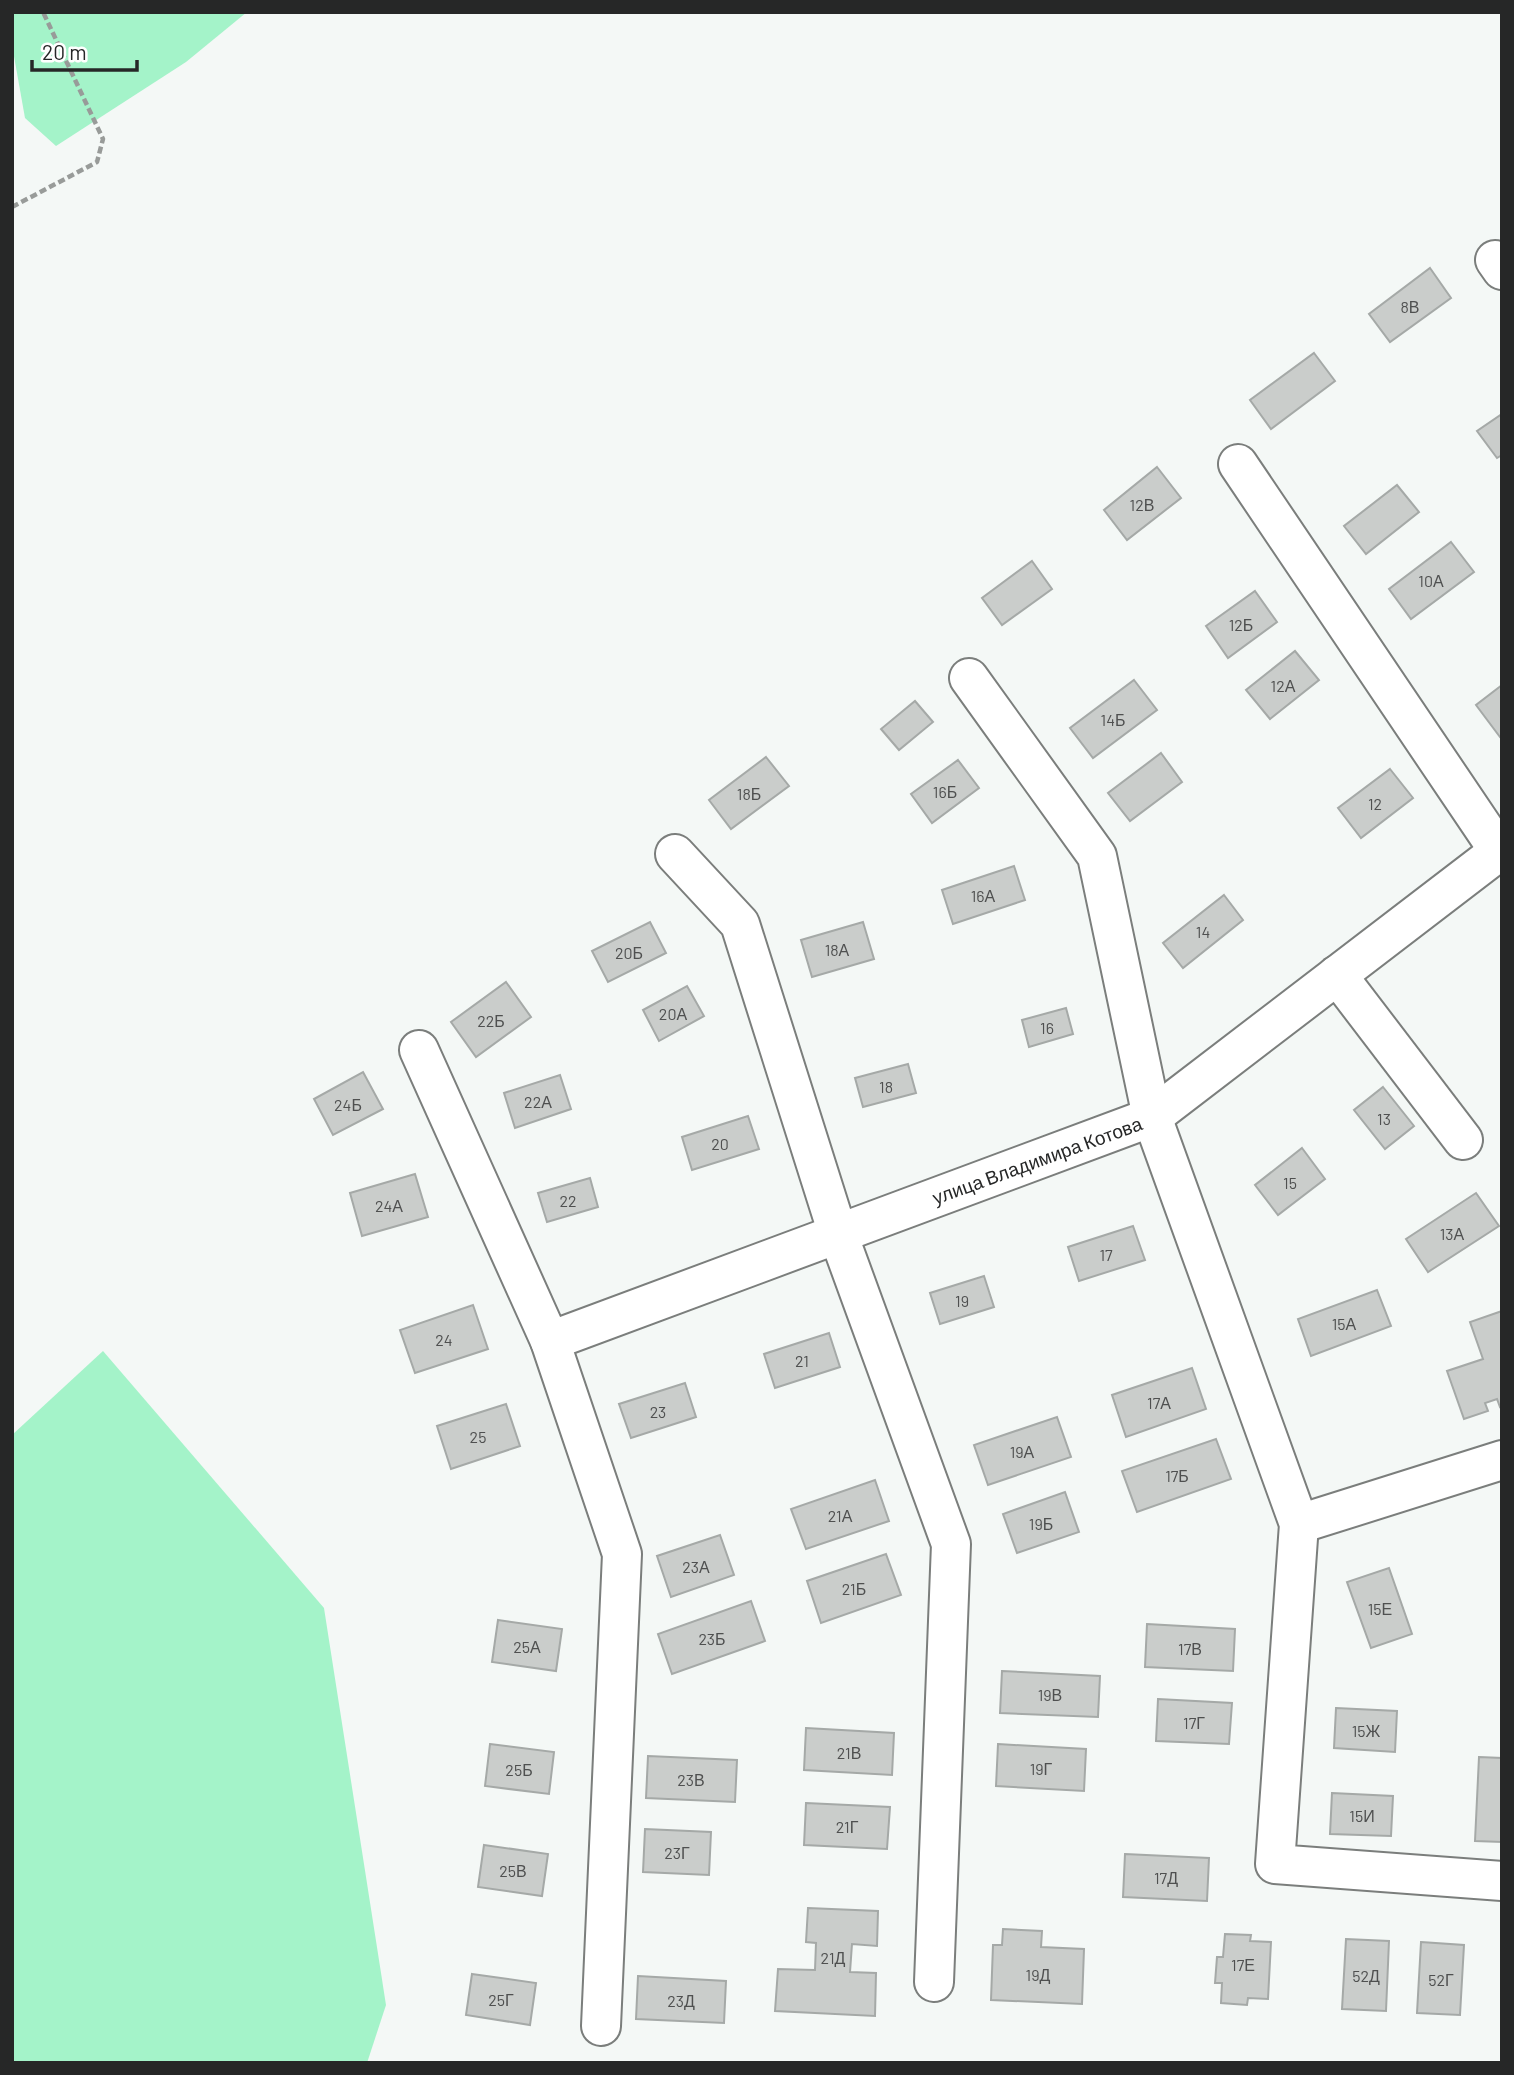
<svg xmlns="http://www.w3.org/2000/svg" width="1514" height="2075" viewBox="0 0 1514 2075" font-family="Barlow,sans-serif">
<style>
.green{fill:#a4f3c9}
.building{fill:#cacdcb;stroke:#a5a9a7;stroke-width:2}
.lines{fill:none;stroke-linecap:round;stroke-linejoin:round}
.minor-casing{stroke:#7b7e7c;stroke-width:42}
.path{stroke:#989b99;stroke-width:4.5;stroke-dasharray:7 3.5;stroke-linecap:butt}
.minor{stroke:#fff;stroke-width:38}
.labels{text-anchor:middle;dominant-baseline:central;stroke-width:5;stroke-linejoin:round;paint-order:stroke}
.number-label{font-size:16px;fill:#4f5050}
.street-label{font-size:19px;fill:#262727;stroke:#fff}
</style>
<rect width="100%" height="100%" fill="#f4f8f6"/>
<g class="green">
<polygon points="12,12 247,12 186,62 56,146 25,118 12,45"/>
<polygon points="103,1351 324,1608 386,2005 367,2063 12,2063 12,1435"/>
</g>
<g class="building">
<polygon points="1430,268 1451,298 1390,342 1369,314"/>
<polygon points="1314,353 1335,381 1271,429 1250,400"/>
<polygon points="1502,414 1502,455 1497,458 1477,431"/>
<polygon points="1157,467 1181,498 1127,540 1104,510"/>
<polygon points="1397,485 1419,512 1366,554 1344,526"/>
<polygon points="1451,542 1474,572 1411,619 1389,589"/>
<polygon points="1032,561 1052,589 1002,625 982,598"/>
<polygon points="1255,591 1277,622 1228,658 1206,626"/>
<polygon points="1295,651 1319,680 1270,719 1246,690"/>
<polygon points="1134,680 1157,710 1093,758 1070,728"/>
<polygon points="1502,685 1502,736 1500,737 1476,705"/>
<polygon points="915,701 933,722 899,750 881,729"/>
<polygon points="1161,753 1182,782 1130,821 1108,793"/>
<polygon points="766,757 789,786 731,829 709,800"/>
<polygon points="958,760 979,788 932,823 911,794"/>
<polygon points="1390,769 1413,798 1361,838 1338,808"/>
<polygon points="1014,866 1025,900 953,924 942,890"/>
<polygon points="1224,895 1243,920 1183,968 1163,943"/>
<polygon points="650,922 666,953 608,982 592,951"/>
<polygon points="863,922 874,959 812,977 801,940"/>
<polygon points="506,982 531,1017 476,1057 451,1022"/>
<polygon points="687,986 704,1016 659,1041 643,1010"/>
<polygon points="1066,1008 1073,1034 1029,1047 1022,1020"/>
<polygon points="908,1064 916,1093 863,1107 855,1078"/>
<polygon points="363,1072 383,1109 333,1135 314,1099"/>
<polygon points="560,1075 571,1109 515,1128 504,1093"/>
<polygon points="1383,1087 1414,1126 1385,1149 1354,1110"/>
<polygon points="748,1116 759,1149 692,1170 682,1137"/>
<polygon points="1302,1148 1325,1179 1278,1215 1255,1185"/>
<polygon points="415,1174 428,1217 362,1236 350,1193"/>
<polygon points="590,1178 598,1207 547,1222 538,1193"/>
<polygon points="1476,1193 1499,1226 1428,1272 1406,1239"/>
<polygon points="1133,1226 1145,1260 1079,1281 1068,1247"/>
<polygon points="984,1276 994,1307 940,1324 930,1293"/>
<polygon points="1377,1290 1391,1326 1311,1356 1298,1319"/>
<polygon points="473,1305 488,1349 415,1373 400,1330"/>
<polygon points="1502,1311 1502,1406 1500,1407 1497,1399 1485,1403 1488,1411 1464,1419 1447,1371 1483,1359 1470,1322"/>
<polygon points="829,1333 840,1367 775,1388 764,1354"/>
<polygon points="1192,1368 1206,1409 1126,1437 1112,1395"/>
<polygon points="685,1383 696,1417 631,1438 619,1404"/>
<polygon points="506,1404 520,1446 451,1469 437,1426"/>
<polygon points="1057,1417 1071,1457 988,1485 974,1445"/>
<polygon points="1216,1439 1231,1479 1137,1512 1122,1471"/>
<polygon points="875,1480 889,1521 806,1549 791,1509"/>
<polygon points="1065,1492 1079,1532 1017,1553 1003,1514"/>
<polygon points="720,1535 734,1575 671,1597 657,1556"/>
<polygon points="886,1554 901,1595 821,1623 807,1581"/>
<polygon points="1389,1568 1412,1634 1371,1648 1347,1582"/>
<polygon points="751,1601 765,1641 672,1674 658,1634"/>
<polygon points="498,1620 562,1629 556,1671 492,1662"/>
<polygon points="1147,1624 1235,1629 1233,1671 1145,1667"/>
<polygon points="1002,1671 1100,1676 1098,1717 1000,1713"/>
<polygon points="1158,1699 1232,1703 1229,1744 1156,1741"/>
<polygon points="1336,1708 1397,1711 1395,1752 1334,1748"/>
<polygon points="806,1728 894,1733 892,1775 804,1770"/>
<polygon points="490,1744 554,1752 549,1794 485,1786"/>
<polygon points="998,1744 1086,1749 1084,1791 996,1786"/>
<polygon points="648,1756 737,1760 735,1802 646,1798"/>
<polygon points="1479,1757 1502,1758 1502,1842 1475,1841"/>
<polygon points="1332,1793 1393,1796 1391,1836 1330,1834"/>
<polygon points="806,1803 890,1807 887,1849 804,1845"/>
<polygon points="645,1829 711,1832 709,1875 643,1872"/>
<polygon points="484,1845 548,1854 542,1896 478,1887"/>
<polygon points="1125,1854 1209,1858 1207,1901 1123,1897"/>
<polygon points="808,1908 878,1911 877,1946 852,1944 850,1972 876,1973 875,2016 775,2011 778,1969 815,1970 816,1943 806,1942"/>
<polygon points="1003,1929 1042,1931 1041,1947 1084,1949 1082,2004 991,2000 993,1945 1002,1945"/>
<polygon points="1225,1934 1251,1935 1250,1941 1271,1942 1268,1999 1248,1998 1247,2005 1221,2003 1222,1983 1215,1983 1217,1957 1223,1957"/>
<polygon points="1346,1939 1389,1941 1386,2011 1342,2009"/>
<polygon points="1421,1942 1464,1945 1460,2015 1417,2013"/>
<polygon points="472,1974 536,1983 530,2025 466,2015"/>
<polygon points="638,1976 726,1981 724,2023 636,2019"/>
</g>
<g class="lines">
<g class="minor-casing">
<g id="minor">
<polyline points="1495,260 1502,270"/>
<polyline points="1238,464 1499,851"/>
<polyline points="969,678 1097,856 1152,1117 1299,1524 1275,1864 1502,1881"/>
<polyline points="675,854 740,924 838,1234 951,1544 934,1982"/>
<polyline points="1337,975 1463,1140"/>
<polyline points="419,1050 550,1341 622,1554 601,2026"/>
<polyline points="550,1341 1152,1117 1502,849"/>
<polyline points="1299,1524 1502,1460"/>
</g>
</g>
<polyline class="path" points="12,207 97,162 103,139 43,12"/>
<use href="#minor" class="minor"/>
</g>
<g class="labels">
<g class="number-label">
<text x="1410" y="306">8В</text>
<text x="1142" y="504">12В</text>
<text x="1431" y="580">10А</text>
<text x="1241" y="624">12Б</text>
<text x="1283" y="685">12А</text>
<text x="1113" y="719">14Б</text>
<text x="945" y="791">16Б</text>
<text x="749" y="793">18Б</text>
<text x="1375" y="803">12</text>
<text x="983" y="895">16А</text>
<text x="1203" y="931">14</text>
<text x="837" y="949">18А</text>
<text x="629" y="952">20Б</text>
<text x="673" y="1013">20А</text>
<text x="491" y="1020">22Б</text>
<text x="1047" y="1027">16</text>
<text x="886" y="1086">18</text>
<text x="538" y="1101">22А</text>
<text x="348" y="1104">24Б</text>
<text x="1384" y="1118">13</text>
<text x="720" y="1143">20</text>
<text x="1290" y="1182">15</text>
<text x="568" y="1200">22</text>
<text x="389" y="1205">24А</text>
<text x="1452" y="1233">13А</text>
<text x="1106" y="1254">17</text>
<text x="962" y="1300">19</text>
<text x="1344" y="1323">15А</text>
<text x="444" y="1339">24</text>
<text x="802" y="1360">21</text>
<text x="1159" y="1402">17А</text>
<text x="658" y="1411">23</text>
<text x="478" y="1436">25</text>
<text x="1022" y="1451">19А</text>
<text x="1177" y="1475">17Б</text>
<text x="840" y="1515">21А</text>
<text x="1041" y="1523">19Б</text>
<text x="696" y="1566">23А</text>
<text x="854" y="1588">21Б</text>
<text x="1380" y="1608">15Е</text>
<text x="712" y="1638">23Б</text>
<text x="527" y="1646">25А</text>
<text x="1190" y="1648">17В</text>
<text x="1050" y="1694">19В</text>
<text x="1194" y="1722">17Г</text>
<text x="1366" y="1730">15Ж</text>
<text x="849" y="1752">21В</text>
<text x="1041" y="1768">19Г</text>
<text x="519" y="1769">25Б</text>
<text x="691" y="1779">23В</text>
<text x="1362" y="1815">15И</text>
<text x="847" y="1826">21Г</text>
<text x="677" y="1852">23Г</text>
<text x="513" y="1870">25В</text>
<text x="1166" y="1877">17Д</text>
<text x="833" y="1957">21Д</text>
<text x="1243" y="1964">17Е</text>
<text x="1038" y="1974">19Д</text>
<text x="1366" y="1975">52Д</text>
<text x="1441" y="1979">52Г</text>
<text x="501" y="1999">25Г</text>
<text x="681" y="2000">23Д</text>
</g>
<g class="street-label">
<text transform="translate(1037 1160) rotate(-20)">улица Владимира Котова</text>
</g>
</g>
<rect width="1514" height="2075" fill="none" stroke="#262727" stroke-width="28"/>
<path d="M32 60v10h105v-10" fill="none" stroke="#262727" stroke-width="3.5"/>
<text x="42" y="60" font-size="21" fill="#262727" stroke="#ffffff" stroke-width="5" paint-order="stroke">20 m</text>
</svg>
